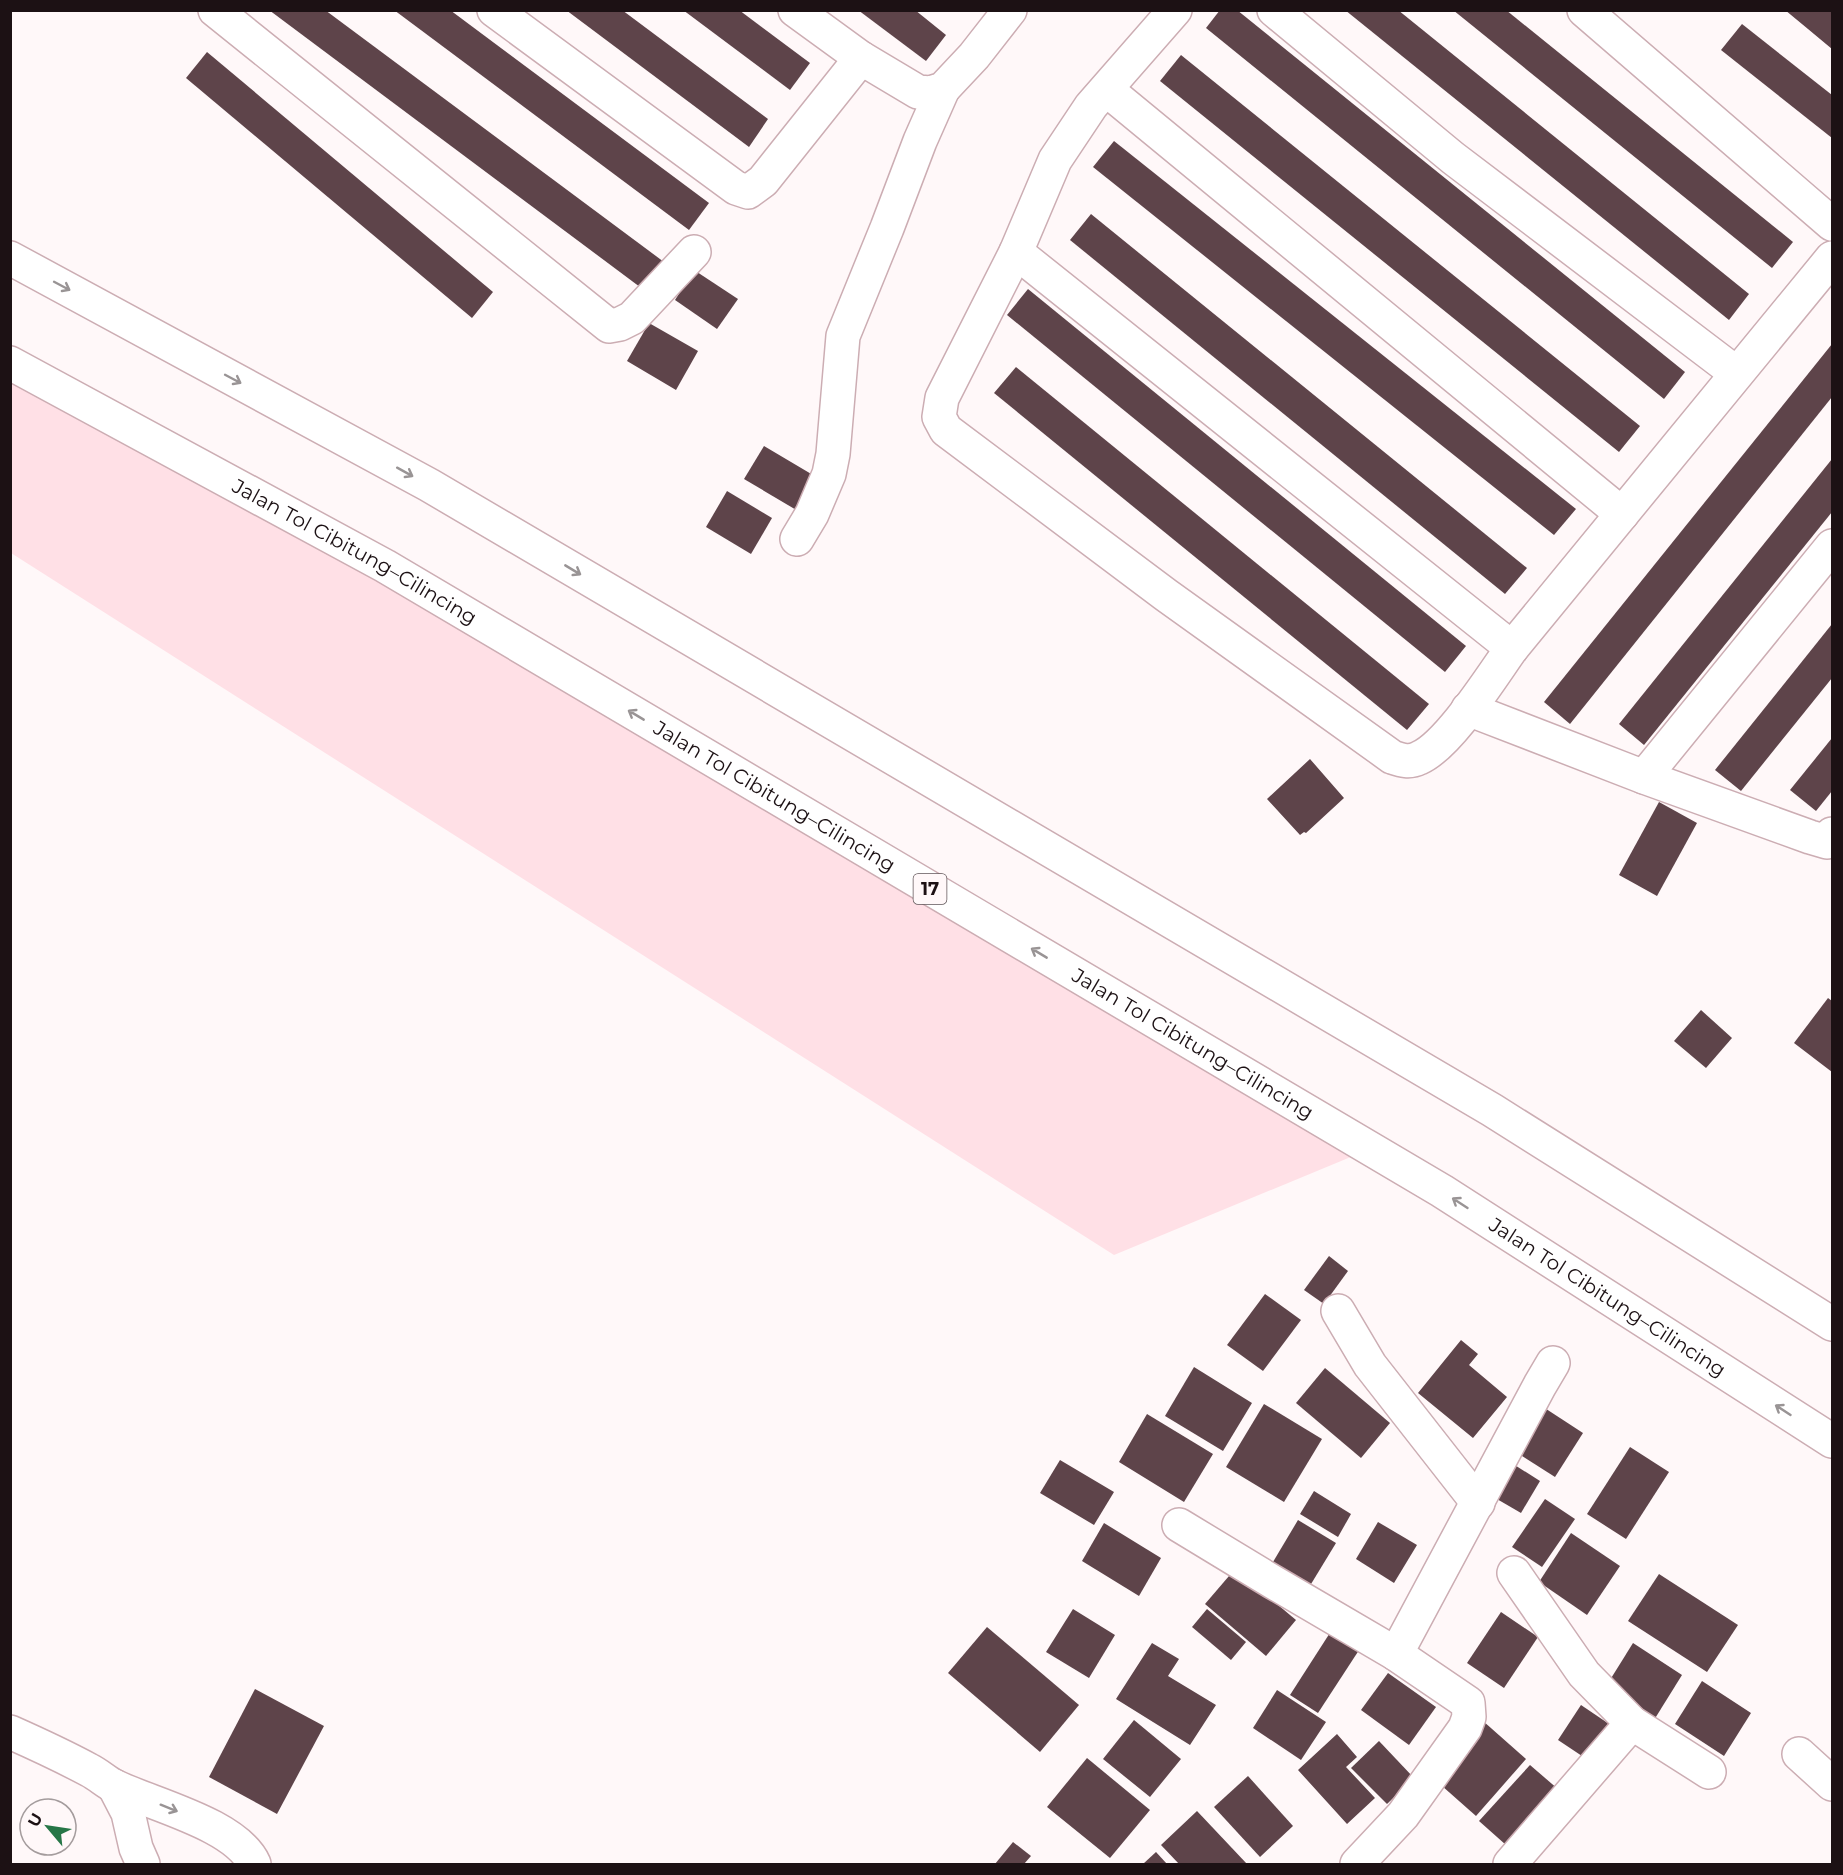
<svg xmlns="http://www.w3.org/2000/svg" width="1843" height="1875" viewBox="0 0 1843 1875" font-family="Montserrat,sans-serif">
<style>
.green{fill:#ffe0e6}
.building{fill:#5e444a}
.lines{fill:none;stroke-linecap:round;stroke-linejoin:round}
.street-casing{stroke:#ccadb3;stroke-width:36}
.highway-casing{stroke:#ccadb3;stroke-width:36}
.street{stroke:#fff;stroke-width:33}
.highway{stroke:#fff;stroke-width:33}
.oneway{stroke:#999495}
.labels{text-anchor:middle;dominant-baseline:central;stroke-width:6;stroke-linejoin:round;paint-order:stroke}
.shield{fill:#fff8f9;stroke:#605659;stroke-width:1.5}
.shield-label{font-size:18px;font-weight:bold;fill:#1c1114}
.street-label{font-size:20px;fill:#1c1114;stroke:#fff8f9}
</style>
<rect width="100%" height="100%" fill="#fff8f9"/>
<polygon class="green" points="10,366 1370,1149 1114,1255 11,553"/>
<g class="building">
<polygon points="269,10 325,10 664,262 644,290"/>
<polygon points="394,10 450,10 709,203 689,230"/>
<polygon points="566,10 622,10 768,119 749,147"/>
<polygon points="683,10 739,10 810,63 790,90"/>
<polygon points="858,10 915,10 946,35 926,61"/>
<polygon points="1220,10 1237,10 1685,372 1664,399 1206,28"/>
<polygon points="1345,10 1398,10 1749,294 1729,320"/>
<polygon points="1453,10 1506,10 1793,242 1772,268"/>
<polygon points="1785,10 1832,10 1832,49 1808,29"/>
<polygon points="1742,24 1832,95 1832,138 1721,50"/>
<polygon points="207,52 493,292 472,318 186,78"/>
<polygon points="1181,55 1640,426 1619,452 1160,81"/>
<polygon points="1114,141 1576,509 1554,535 1093,167"/>
<polygon points="1091,214 1527,568 1505,594 1070,240"/>
<polygon points="694,270 738,299 717,329 675,300"/>
<polygon points="1028,289 1466,646 1445,672 1007,315"/>
<polygon points="649,323 698,351 676,390 627,361"/>
<polygon points="1832,344 1832,397 1570,724 1544,702"/>
<polygon points="1016,367 1429,704 1407,730 994,393"/>
<polygon points="764,446 818,478 798,511 744,479"/>
<polygon points="1832,459 1832,512 1644,745 1619,724"/>
<polygon points="727,491 772,518 751,554 706,527"/>
<polygon points="1832,624 1832,678 1741,791 1715,770"/>
<polygon points="1832,738 1832,791 1816,811 1790,790"/>
<polygon points="1310,759 1344,798 1306,833 1304,832 1300,835 1267,799"/>
<polygon points="1659,802 1697,823 1657,896 1619,875"/>
<polygon points="1828,998 1832,1001 1832,1072 1794,1043"/>
<polygon points="1701,1010 1732,1038 1706,1068 1674,1041"/>
<polygon points="1329,1256 1348,1271 1324,1304 1304,1290"/>
<polygon points="1265,1294 1301,1320 1263,1371 1227,1345"/>
<polygon points="1461,1340 1478,1354 1469,1365 1507,1397 1473,1438 1418,1393"/>
<polygon points="1194,1367 1252,1403 1223,1451 1165,1416"/>
<polygon points="1325,1368 1390,1423 1361,1458 1296,1403"/>
<polygon points="1537,1403 1583,1433 1555,1477 1508,1447"/>
<polygon points="1264,1404 1322,1439 1284,1502 1226,1467"/>
<polygon points="1147,1414 1213,1454 1184,1502 1119,1462"/>
<polygon points="1630,1447 1669,1472 1626,1539 1587,1514"/>
<polygon points="1060,1460 1114,1492 1094,1525 1040,1493"/>
<polygon points="1510,1462 1540,1481 1521,1513 1490,1495"/>
<polygon points="1314,1491 1351,1514 1338,1537 1300,1514"/>
<polygon points="1545,1499 1575,1519 1542,1567 1512,1547"/>
<polygon points="1298,1520 1336,1543 1308,1589 1270,1567"/>
<polygon points="1378,1522 1417,1545 1394,1583 1356,1559"/>
<polygon points="1104,1523 1161,1558 1139,1596 1082,1561"/>
<polygon points="1571,1533 1620,1566 1587,1615 1539,1582"/>
<polygon points="1235,1569 1296,1620 1266,1656 1205,1604"/>
<polygon points="1659,1574 1738,1625 1707,1672 1628,1621"/>
<polygon points="1073,1609 1115,1635 1089,1678 1046,1652"/>
<polygon points="1207,1609 1246,1642 1231,1660 1192,1627"/>
<polygon points="1501,1612 1538,1637 1504,1688 1467,1663"/>
<polygon points="1335,1625 1363,1644 1318,1713 1290,1695"/>
<polygon points="987,1627 1079,1705 1040,1752 948,1673"/>
<polygon points="1152,1643 1179,1659 1168,1676 1216,1705 1190,1745 1116,1699"/>
<polygon points="1633,1643 1682,1675 1654,1720 1605,1688"/>
<polygon points="1388,1673 1436,1707 1409,1745 1361,1710"/>
<polygon points="1702,1681 1751,1713 1724,1756 1675,1724"/>
<polygon points="255,1689 324,1726 277,1814 209,1777"/>
<polygon points="1277,1690 1326,1722 1301,1760 1253,1728"/>
<polygon points="1581,1705 1615,1728 1591,1762 1558,1740"/>
<polygon points="1134,1720 1181,1759 1150,1797 1103,1759"/>
<polygon points="1483,1721 1526,1759 1476,1816 1433,1778"/>
<polygon points="1337,1734 1357,1757 1346,1767 1375,1798 1347,1824 1298,1770"/>
<polygon points="1379,1741 1414,1778 1387,1804 1351,1768"/>
<polygon points="1087,1758 1150,1810 1110,1858 1047,1807"/>
<polygon points="1530,1765 1566,1796 1515,1853 1479,1821"/>
<polygon points="1248,1776 1293,1826 1260,1857 1214,1807"/>
<polygon points="1197,1811 1247,1864 1179,1864 1161,1845"/>
<polygon points="1013,1842 1031,1856 1024,1864 995,1864"/>
<polygon points="1156,1852 1167,1864 1143,1864"/>
</g>
<g class="lines">
<g class="street-casing">
<g id="street">
<polyline points="215,10 609,326 620,324 632,318 694,252"/>
<polyline points="494,10 736,188 748,192 763,181 861,58"/>
<polyline points="795,10 861,58 918,92 930,93 943,89 974,56 1010,10"/>
<path d="M1175,10L1091,106L1055,160L1016,252L942,398L939,417L946,430L1166,595L1392,757C1401,760 1409,763 1419,758C1449,745 1492,676 1512,648L1832,258"/>
<polyline points="1274,10 1453,158 1736,373"/>
<polyline points="1584,10 1832,224"/>
<polyline points="1107,90 1622,514"/>
<polyline points="1016,252 1512,648"/>
<polyline points="797,539 812,514 829,474 833,454 843,336 887,228 920,141 943,89"/>
<polyline points="1468,709 1644,777 1810,837 1827,842 1832,834"/>
<polyline points="1644,777 1832,546"/>
<polyline points="1338,1311 1370,1365 1478,1503"/>
<polyline points="1179,1525 1273,1582 1396,1654"/>
<polyline points="1514,1573 1584,1674 1632,1723 1709,1772"/>
<path d="M10,1732C37,1744 63,1756 89,1770C99,1775 107,1783 116,1787C154,1805 237,1825 254,1864"/>
<polyline points="1799,1754 1832,1784"/>
<polyline points="114,1786 128,1813 136,1848 143,1864"/>
<polyline points="1357,1864 1403,1815 1465,1728 1469,1717 1468,1703 1396,1654 1540,1385 1553,1363"/>
<polyline points="1510,1864 1632,1723"/>
</g>
</g>
<g class="highway-casing">
<g id="highway">
<polyline points="10,258 429,485 1492,1110 1832,1324"/>
<path id="s1" d="M10,363L385,566L1442,1191L1832,1441"/>
</g>
</g>
<use href="#street" class="street"/>
<use href="#highway" class="highway"/>
</g>
<defs><path id="oneway-shaft" d="M-6 0H5M1.5-3L5.5 0L1.5 3" fill="none" stroke-width="1.6" stroke-linecap="round" stroke-linejoin="round" transform="scale(1.5)"/></defs>
<g class="oneway">
<use href="#oneway-shaft" transform="translate(62 286) rotate(28)"/>
<use href="#oneway-shaft" transform="translate(233 379) rotate(28)"/>
<use href="#oneway-shaft" transform="translate(405 472) rotate(29)"/>
<use href="#oneway-shaft" transform="translate(573 570) rotate(31)"/>
<use href="#oneway-shaft" transform="translate(636 715) rotate(-149)"/>
<use href="#oneway-shaft" transform="translate(1039 953) rotate(-149)"/>
<use href="#oneway-shaft" transform="translate(1460 1203) rotate(-147)"/>
<use href="#oneway-shaft" transform="translate(1783 1410) rotate(-147)"/>
<use href="#oneway-shaft" transform="translate(169 1808) rotate(22)"/>
</g>
<g class="labels">
<rect class="shield" x="913.5" y="874" width="33" height="30" rx="4.5"/>
<g class="shield-label">
<text x="930" y="889">17</text>
</g>
<g class="street-label">
<text stroke="none"><textPath href="#s1" startOffset="393">Jalan Tol Cibitung–Cilincing</textPath></text>
<text stroke="none"><textPath href="#s1" startOffset="879">Jalan Tol Cibitung–Cilincing</textPath></text>
<text stroke="none"><textPath href="#s1" startOffset="1365">Jalan Tol Cibitung–Cilincing</textPath></text>
<text stroke="none"><textPath href="#s1" startOffset="1851">Jalan Tol Cibitung–Cilincing</textPath></text>
</g>
</g>
<rect width="1843" height="1875" fill="none" stroke="#1c1114" stroke-width="24"/>
<g transform="translate(48 1827) rotate(299)"><circle r="28" fill="#fff8f9" stroke="#a49c9d" stroke-width="1.5"/>
<path d="M0-4.5L10 22L0 15L-10 22Z" fill="#267647"/>
<text y="-9" font-size="16" font-weight="bold" text-anchor="middle" fill="#1c1114">U</text>
</g>
</svg>
